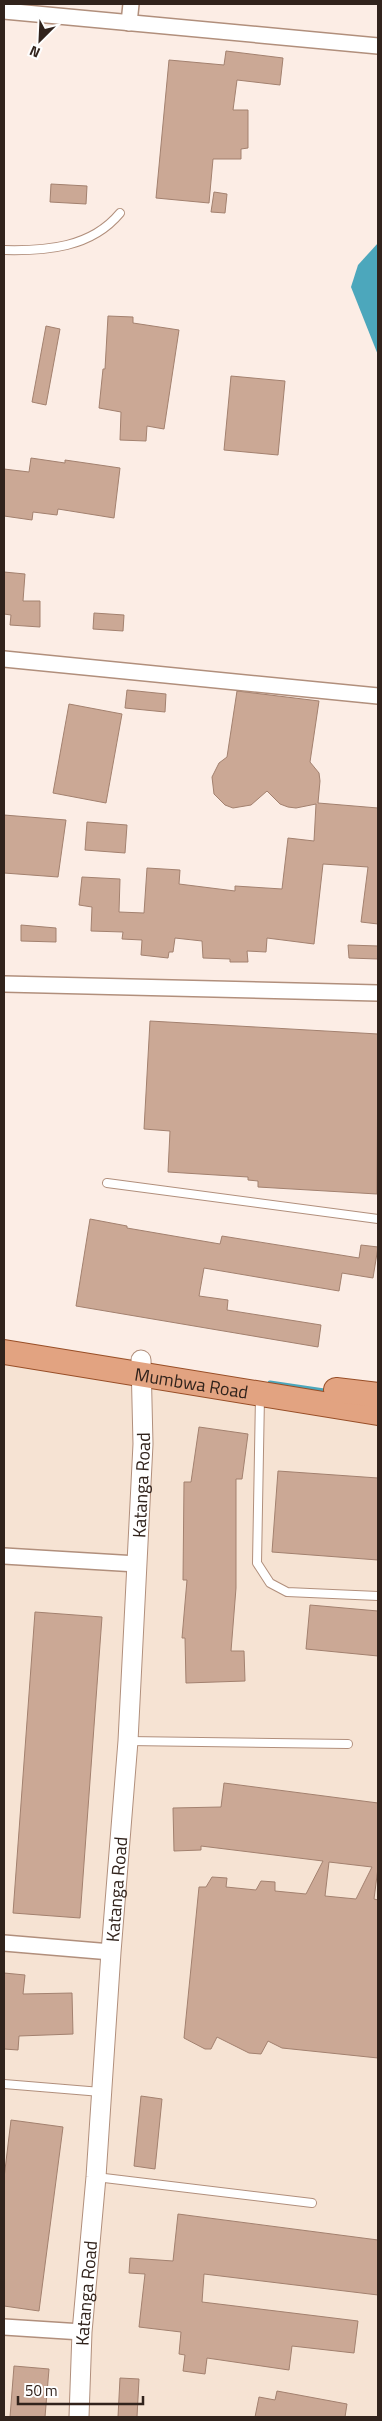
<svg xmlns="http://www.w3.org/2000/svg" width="382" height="2421" viewBox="0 0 382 2421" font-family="'Titillium Web',sans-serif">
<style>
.industrial{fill:#f6e3d3}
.water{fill:#4ca7bc}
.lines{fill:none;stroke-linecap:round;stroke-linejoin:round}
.stream{stroke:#4ca7bc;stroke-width:5}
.building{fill:#cba895;stroke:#a3816f;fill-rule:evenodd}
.service-casing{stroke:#b18f7c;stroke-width:10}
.minor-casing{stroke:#b18f7c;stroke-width:18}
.tertiary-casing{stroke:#b18f7c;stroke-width:21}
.primary-casing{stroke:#984e27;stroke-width:26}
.service{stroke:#fff;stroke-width:8}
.minor{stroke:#fff;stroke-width:15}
.tertiary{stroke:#fff;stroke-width:19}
.primary{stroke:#e2a381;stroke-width:24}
.labels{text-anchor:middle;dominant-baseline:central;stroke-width:4;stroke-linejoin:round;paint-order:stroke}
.street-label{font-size:18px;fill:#31231c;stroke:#fefefe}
</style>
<rect width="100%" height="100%" fill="#fcede5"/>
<polygon class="industrial" points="4,1340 138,1360 378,1406 378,2417 4,2417"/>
<polygon class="water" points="378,243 378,355 351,287 358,265"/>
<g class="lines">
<polyline class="stream" points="270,1383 331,1392"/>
</g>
<g class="building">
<polygon points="226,51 283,58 280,85 237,80 233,110 248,110 248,148 241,149 241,159 213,159 209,203 156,198 169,60 224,65"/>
<polygon points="51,184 87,186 86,204 50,202"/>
<polygon points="214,192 227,194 225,213 211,212"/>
<polygon points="108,316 133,317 133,323 179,330 164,429 147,426 146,441 120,440 121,412 99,408 103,369 105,369"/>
<polygon points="46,326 60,329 46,405 32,402"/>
<polygon points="231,376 285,381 278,455 224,450"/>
<polygon points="31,458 65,463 65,460 120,468 114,518 58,509 57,515 33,512 32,520 4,516 4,469 29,472"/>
<polygon points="4,572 25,574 23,601 40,601 40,627 10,625 11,615 4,614"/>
<polygon points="94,613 124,615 123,631 93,629"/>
<polygon points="127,690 166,694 165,712 125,708"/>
<polygon points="237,691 319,701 310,762 319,773 320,781 318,803 378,808 378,924 361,922 368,867 323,864 314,944 267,938 266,952 247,951 248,962 230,962 230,959 203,958 202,941 175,938 173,952 169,952 168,958 141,955 142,940 122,939 123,932 91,931 92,907 79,905 82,877 120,879 119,912 144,913 147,868 180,870 179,884 235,891 235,886 282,889 288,838 314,841 316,804 296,808 288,807 280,804 267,791 251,805 233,808 225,805 214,794 212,777 219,763 227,757"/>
<polygon points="69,704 122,714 106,803 53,793"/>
<polygon points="4,815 66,820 58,877 4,873"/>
<polygon points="87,822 127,825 125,853 85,850"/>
<polygon points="21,925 56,928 56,942 21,941"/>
<polygon points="348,945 378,946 378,959 349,958"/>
<polygon points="150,1021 378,1034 377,1194 258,1187 258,1181 248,1180 248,1177 168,1172 170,1131 144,1129"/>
<polygon points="90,1219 127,1226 127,1228 220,1244 222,1236 359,1258 361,1245 378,1247 373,1278 342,1273 339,1291 204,1268 199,1296 228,1300 227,1310 321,1325 318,1347 76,1306"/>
<polygon points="199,1427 248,1434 242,1479 236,1479 236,1588 231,1651 244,1651 245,1681 186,1683 185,1638 182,1638 187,1580 183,1580 184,1482 191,1482"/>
<polygon points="278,1471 378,1478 378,1560 272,1552"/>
<polygon points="310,1605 378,1611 378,1656 306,1649"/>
<polygon points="35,1612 102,1617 80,1918 13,1913"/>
<path d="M224,1783L378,1803V1868L374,1899L378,1900V2058L282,2048L268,2041L261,2054L249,2053L217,2037L211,2049H205L184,2038L199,1887H206L212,1877L227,1878L226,1887L256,1890L261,1881L275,1882V1891L306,1894L323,1861L201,1846V1850L174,1851L173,1808L221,1807ZM329,1862L372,1867L356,1899L325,1896Z"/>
<polygon points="4,1973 25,1975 23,1994 72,1993 73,2034 19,2036 18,2050 4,2049"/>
<polygon points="141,2096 162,2099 155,2169 134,2166"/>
<polygon points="11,2120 63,2127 39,2311 4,2306 4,2178"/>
<polygon points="178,2214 378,2240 378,2295 204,2274 202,2302 358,2321 354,2353 292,2346 289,2370 207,2358 205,2374 183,2371 185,2355 179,2354 181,2332 139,2327 145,2274 129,2273 130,2258 173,2261"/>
<polygon points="14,2366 49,2369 45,2417 10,2417"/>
<polygon points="120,2378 139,2379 137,2417 118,2417"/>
<polygon points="277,2391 347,2404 345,2417 255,2417 259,2397 275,2400"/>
</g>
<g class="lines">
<g class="service-casing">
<g id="service">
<path d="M4,250C46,251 91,248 120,213"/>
<polyline points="107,1183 378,1219"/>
<polyline points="260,1396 257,1563 270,1583 287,1592 378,1596"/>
<polyline points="128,1741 348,1744"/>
<polyline points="4,2084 101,2092"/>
<polyline points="96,2177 312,2203"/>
</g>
</g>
<g class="minor-casing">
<g id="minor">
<polyline points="4,11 378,46"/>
<polyline points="129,23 131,4"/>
<polyline points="4,659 378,696"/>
<polyline points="4,984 378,993"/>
<polyline points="4,1556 137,1564"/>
<polyline points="4,1943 111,1952"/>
<polyline points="4,2327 82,2332"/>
</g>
</g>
<g class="tertiary-casing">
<g id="tertiary">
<path id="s1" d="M79,2417L82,2332L96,2177L111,1952L128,1741L143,1444L141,1360"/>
</g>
</g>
<g class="primary-casing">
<g id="primary">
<path id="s2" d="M4,1352L378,1413"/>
<polyline points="336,1390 378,1395"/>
</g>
</g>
<use href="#service" class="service"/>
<use href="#minor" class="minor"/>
<use href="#tertiary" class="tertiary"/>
<use href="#primary" class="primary"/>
</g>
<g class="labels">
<g class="street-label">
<text stroke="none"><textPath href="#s2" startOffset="190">Mumbwa Road</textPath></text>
<text stroke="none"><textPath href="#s1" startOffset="934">Katanga Road</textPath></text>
<text stroke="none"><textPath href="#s1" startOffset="529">Katanga Road</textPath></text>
<text stroke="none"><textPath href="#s1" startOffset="124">Katanga Road</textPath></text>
</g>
</g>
<rect width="382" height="2421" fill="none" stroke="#31231c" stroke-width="10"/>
<g transform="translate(40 40) rotate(204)" stroke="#fefefe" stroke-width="4" paint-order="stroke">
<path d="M0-4L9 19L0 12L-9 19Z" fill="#31231c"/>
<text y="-8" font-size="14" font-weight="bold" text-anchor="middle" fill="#31231c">N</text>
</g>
<path d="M18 2396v8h125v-8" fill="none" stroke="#31231c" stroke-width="2.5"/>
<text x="25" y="2396" font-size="15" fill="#31231c" stroke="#fefefe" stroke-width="4" paint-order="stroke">50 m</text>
</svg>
